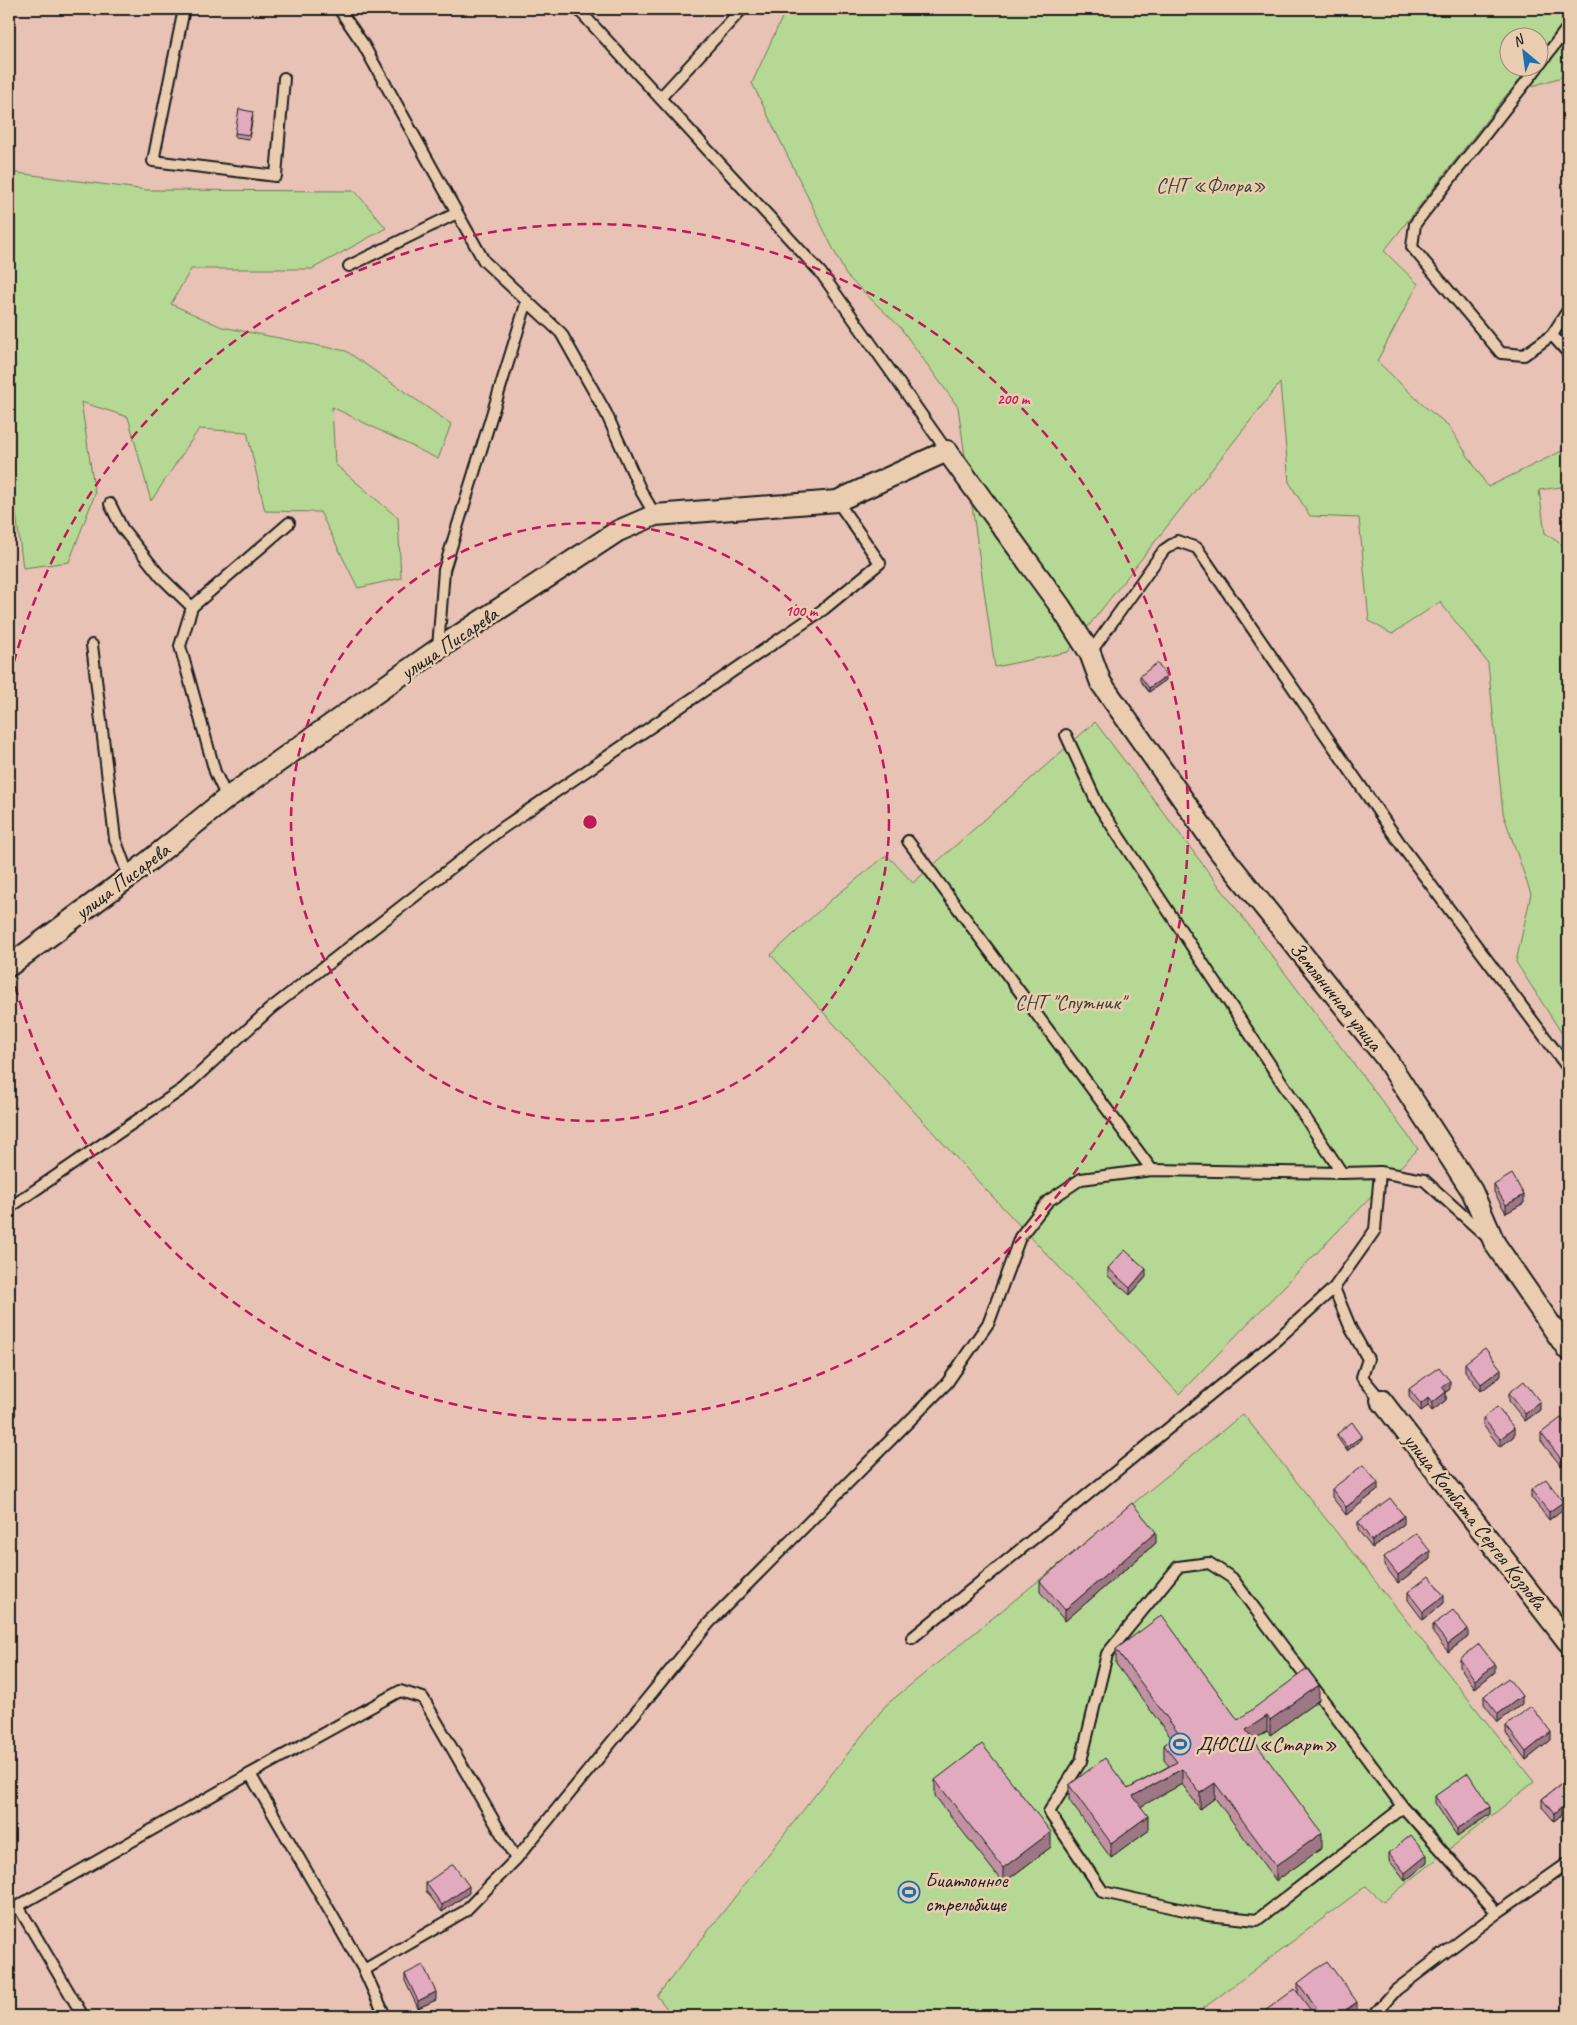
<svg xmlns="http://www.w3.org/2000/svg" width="1577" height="2025" viewBox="0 0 1577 2025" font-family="Caveat,sans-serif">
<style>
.green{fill:#b5d994;stroke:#687a58;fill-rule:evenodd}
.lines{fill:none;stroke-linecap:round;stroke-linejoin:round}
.lane-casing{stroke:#1c1c1c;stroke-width:14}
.street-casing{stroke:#1c1c1c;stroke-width:24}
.lane{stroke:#eaccb0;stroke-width:10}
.street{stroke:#eaccb0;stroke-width:20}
.wall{fill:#c292a3;stroke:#1c1c1c}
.shaded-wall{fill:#9e7785;stroke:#1c1c1c}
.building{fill:#e2aabe;stroke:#1c1c1c}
.ring{fill:none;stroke:#c2185b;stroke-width:2.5;stroke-dasharray:9 6}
.labels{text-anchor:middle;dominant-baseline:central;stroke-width:5;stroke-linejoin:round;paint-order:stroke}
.park-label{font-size:21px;fill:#3b4234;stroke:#eaccb0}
.street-label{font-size:21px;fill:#1c1c1c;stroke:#eaccb0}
.poi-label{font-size:21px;fill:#1c1c1c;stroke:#eaccb0;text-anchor:start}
.centre{fill:#c2185b;stroke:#eaccb0;stroke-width:2.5}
.ring-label{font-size:15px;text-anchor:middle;font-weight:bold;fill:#c2185b;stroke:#eaccb0;stroke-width:5;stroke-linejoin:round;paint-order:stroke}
</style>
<rect width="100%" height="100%" fill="#e8c2b4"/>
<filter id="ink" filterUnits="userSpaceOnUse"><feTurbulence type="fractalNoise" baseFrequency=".02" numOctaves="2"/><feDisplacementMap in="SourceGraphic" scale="10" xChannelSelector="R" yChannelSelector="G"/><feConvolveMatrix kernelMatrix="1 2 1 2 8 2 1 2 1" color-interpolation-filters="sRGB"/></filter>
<g filter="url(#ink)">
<g class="green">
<path d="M786,9H1568V75L1507,94L1384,251L1418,284L1377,361L1425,407L1448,425L1488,487L1568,448V486L1539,490L1545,533L1568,549V1043L1516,962L1531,894L1503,813L1488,663L1440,602L1392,634L1369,621L1359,518L1310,516L1289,482L1280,383L1068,652L995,667L958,407L900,327L846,275L752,83ZM1510,38H1540V68H1510Z"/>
<polygon points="9,172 147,190 355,191 386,228 312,269 191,269 171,304 222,327 346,351 451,424 438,459 332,407 335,464 398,518 401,578 358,588 320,512 265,511 247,432 199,429 151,501 128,417 81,402 95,494 69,562 23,568 9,458"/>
<polygon points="1095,722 1418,1149 1179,1394 974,1177 771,955 832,899 887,855 913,883"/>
<polygon points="1243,1414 1534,1782 1383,1902 1366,1886 1193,2016 673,2016 657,1996 886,1705"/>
</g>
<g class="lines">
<g class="lane-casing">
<g id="lane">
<polyline points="184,9 153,161 276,176 284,78"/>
<polyline points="339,9 363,44 484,261 561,333 606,413 641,491 655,515"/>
<polyline points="578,9 821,273 947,451"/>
<polyline points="1540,64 1568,27"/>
<polyline points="1537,68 1415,224 1412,247 1501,353 1524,355 1552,335 1568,310"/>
<polyline points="661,97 742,9"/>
<polyline points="349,266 457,213"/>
<polyline points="1552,335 1568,353"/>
<polyline points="110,504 122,528 161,577 192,607 180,646 215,772 227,798"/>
<polyline points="192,607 289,523"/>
<polyline points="92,645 115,839 129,877"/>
<polyline points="438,648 444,570 527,301"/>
<polyline points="1090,653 1164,550 1177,541 1197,548 1404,849 1568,1068"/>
<polyline points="1066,735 1098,805 1342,1173"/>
<polyline points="908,841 1152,1170"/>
<polyline points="9,1208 184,1088 270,1009 501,829 824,609 880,563 837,501"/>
<polyline points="1334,1288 1351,1329 1368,1359 1362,1377 1381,1400"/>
<polyline points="912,1638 1273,1343 1334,1288 1375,1230 1380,1172"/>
<polyline points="250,1774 400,1691 423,1698 516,1859"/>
<polyline points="1403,1807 1232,1578 1209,1563 1178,1567 1107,1654 1081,1761 1049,1812 1103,1892 1207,1915 1257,1920 1403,1807 1497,1913"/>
<polyline points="18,1906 250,1774 364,1970"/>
<polyline points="9,1911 18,1906 83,2016"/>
<polyline points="385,2016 364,1970 465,1911 516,1859 709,1623 947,1383 989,1322 1020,1237 1048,1201 1081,1179 1152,1170 1342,1173 1380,1172 1424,1180 1487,1237"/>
<polyline points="1373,2016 1396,1990 1497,1913 1568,1863"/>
</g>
</g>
<g class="street-casing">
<g id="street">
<polyline points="9,966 129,877 227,798 261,774 438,649 618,531 655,515 837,501 947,451 1060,606 1090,653 1101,683 1220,852 1385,1057 1472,1191 1495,1244 1568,1350"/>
<polyline points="1381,1400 1568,1642"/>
</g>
</g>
<use href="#lane" class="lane"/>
<use href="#street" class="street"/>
</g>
<g class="wall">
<polygon points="253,116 249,139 235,137 235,133"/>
<polygon points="1140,676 1166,680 1149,692 1140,680"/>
<polygon points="1494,1185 1524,1203 1506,1213 1494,1192"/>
<polygon points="1108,1268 1146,1277 1130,1295 1108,1276"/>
<polygon points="1465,1363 1501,1376 1481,1391 1465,1371"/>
<polygon points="1409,1389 1450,1389 1446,1392 1446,1400 1432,1411 1428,1406 1421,1411 1409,1397"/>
<polygon points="1509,1393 1540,1410 1525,1421 1509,1401"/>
<polygon points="1483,1418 1514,1436 1500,1447 1483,1425"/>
<polygon points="1568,1427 1568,1461 1561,1466 1541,1441 1541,1433"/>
<polygon points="1337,1434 1362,1439 1347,1451 1337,1437"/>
<polygon points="1332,1489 1378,1490 1346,1515 1332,1497"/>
<polygon points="1531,1490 1563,1509 1549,1520 1531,1497"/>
<polygon points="1358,1522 1404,1524 1372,1548 1358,1530"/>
<polygon points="1156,1543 1065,1621 1040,1592 1040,1581"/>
<polygon points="1384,1557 1430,1559 1398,1583 1384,1565"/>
<polygon points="1408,1592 1444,1603 1423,1620 1408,1600"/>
<polygon points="1433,1625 1468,1637 1448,1652 1433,1633"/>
<polygon points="1116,1649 1238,1720 1319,1700 1270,1735 1267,1731 1254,1740 1322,1848 1276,1881 1215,1798 1200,1809 1182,1784 1141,1806 1148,1831 1111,1858 1069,1800 1069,1785 1128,1789 1169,1766 1164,1760 1164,1745 1172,1739 1116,1664"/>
<polygon points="1460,1659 1495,1672 1475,1688 1460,1667"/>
<polygon points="1484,1696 1522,1704 1498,1722 1484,1704"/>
<polygon points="1506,1726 1551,1740 1526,1760 1506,1733"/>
<polygon points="1568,1779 1565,1821 1561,1815 1554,1821 1542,1807 1542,1799"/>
<polygon points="935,1780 1051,1847 1003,1883 935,1796"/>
<polygon points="1435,1796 1490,1814 1457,1836 1435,1803"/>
<polygon points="1389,1853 1427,1863 1405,1881 1389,1860"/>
<polygon points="426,1883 469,1893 442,1912 426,1891"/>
<polygon points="405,1974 436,2000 418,2008 405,1981"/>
<polygon points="1298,1983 1357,2014 1353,2016 1258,2016 1298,1993"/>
</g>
<g class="shaded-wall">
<polygon points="1166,676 1166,680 1149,692 1149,688"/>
<polygon points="1524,1195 1524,1203 1506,1213 1506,1205"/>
<polygon points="1146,1269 1146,1277 1130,1295 1130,1288"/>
<polygon points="1501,1369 1501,1376 1481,1391 1481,1384"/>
<polygon points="1450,1381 1450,1389 1442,1395 1442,1387"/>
<polygon points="1446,1392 1446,1400 1432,1411 1432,1403"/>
<polygon points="1428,1398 1428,1406 1421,1411 1421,1404"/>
<polygon points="1540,1402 1540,1410 1525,1421 1525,1414"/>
<polygon points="1514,1428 1514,1436 1500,1447 1500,1439"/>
<polygon points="1362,1436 1362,1439 1347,1451 1347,1447"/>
<polygon points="1568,1453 1568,1461 1561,1466 1561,1459"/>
<polygon points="1378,1483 1378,1490 1346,1515 1346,1507"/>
<polygon points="1563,1502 1563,1509 1549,1520 1549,1512"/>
<polygon points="1404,1516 1404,1524 1372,1548 1372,1541"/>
<polygon points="1156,1532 1156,1543 1065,1621 1065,1610"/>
<polygon points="1430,1551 1430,1559 1398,1583 1398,1575"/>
<polygon points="1444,1596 1444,1603 1423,1620 1423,1612"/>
<polygon points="1468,1629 1468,1637 1448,1652 1448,1644"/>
<polygon points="1495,1665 1495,1672 1475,1688 1475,1680"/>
<polygon points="1319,1685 1319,1700 1270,1735 1270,1720"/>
<polygon points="1522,1696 1522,1704 1498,1722 1498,1714"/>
<polygon points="1267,1716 1267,1731 1246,1745 1246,1730"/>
<polygon points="1551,1732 1551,1740 1526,1760 1526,1752"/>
<polygon points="1182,1769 1182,1784 1133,1811 1133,1796"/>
<polygon points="1215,1783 1215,1798 1200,1809 1200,1793"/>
<polygon points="1490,1807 1490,1814 1457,1836 1457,1829"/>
<polygon points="1561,1808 1561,1815 1554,1821 1554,1814"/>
<polygon points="1568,1810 1568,1818 1565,1821 1565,1813"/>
<polygon points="1148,1816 1148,1831 1111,1858 1111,1843"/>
<polygon points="1051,1832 1051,1847 1003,1883 1003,1868"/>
<polygon points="1322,1833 1322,1848 1276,1881 1276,1866"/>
<polygon points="1427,1855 1427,1863 1405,1881 1405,1873"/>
<polygon points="469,1886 469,1893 442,1912 442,1905"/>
<polygon points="436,1992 436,2000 418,2008 418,2001"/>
<polygon points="1357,2002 1357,2014 1353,2016 1337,2016"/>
</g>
<g class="building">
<polygon points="239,109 253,112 249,135 235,133"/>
<polygon points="1157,663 1166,676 1149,688 1140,676"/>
<polygon points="1512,1174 1524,1195 1506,1205 1494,1185"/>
<polygon points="1125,1250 1146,1269 1130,1288 1108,1268"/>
<polygon points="1485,1348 1501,1369 1481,1384 1465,1363"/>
<polygon points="1439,1367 1450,1381 1442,1387 1446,1392 1432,1403 1428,1398 1421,1404 1409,1389"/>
<polygon points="1524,1381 1540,1402 1525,1414 1509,1393"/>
<polygon points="1497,1407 1514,1428 1500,1439 1483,1418"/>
<polygon points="1561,1418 1568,1427 1568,1453 1561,1459 1541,1433"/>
<polygon points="1352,1422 1362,1436 1347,1447 1337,1434"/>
<polygon points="1363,1465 1378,1483 1346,1507 1332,1489"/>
<polygon points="1546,1479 1563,1502 1549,1512 1531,1490"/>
<polygon points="1390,1498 1404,1516 1372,1541 1358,1522"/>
<polygon points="1132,1503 1156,1532 1065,1610 1040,1581"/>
<polygon points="1416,1533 1430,1551 1398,1575 1384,1557"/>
<polygon points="1429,1576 1444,1596 1423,1612 1408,1592"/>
<polygon points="1453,1610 1468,1629 1448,1644 1433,1625"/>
<polygon points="1162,1615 1238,1720 1307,1669 1319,1685 1270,1720 1267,1716 1246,1730 1322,1833 1276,1866 1215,1783 1200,1793 1182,1769 1133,1796 1148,1816 1111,1843 1069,1785 1105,1758 1128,1789 1177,1762 1164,1745 1179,1734 1116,1649"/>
<polygon points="1479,1644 1495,1665 1475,1680 1460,1659"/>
<polygon points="1508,1678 1522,1696 1498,1714 1484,1696"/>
<polygon points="1531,1706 1551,1732 1526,1752 1506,1726"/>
<polygon points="982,1744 1051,1832 1003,1868 935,1780"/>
<polygon points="1468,1773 1490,1807 1457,1829 1435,1796"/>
<polygon points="1568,1779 1568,1810 1565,1813 1561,1808 1554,1814 1542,1799"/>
<polygon points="1411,1835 1427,1855 1405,1873 1389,1853"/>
<polygon points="453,1864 469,1886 442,1905 426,1883"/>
<polygon points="1327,1961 1357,2002 1337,2016 1322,2016 1298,1983"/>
<polygon points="423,1965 436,1992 418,2001 405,1974"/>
<polygon points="1295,1989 1315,2016 1258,2016"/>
</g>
</g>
<g class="ring">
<circle cx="590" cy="822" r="299"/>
<path d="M10 677A598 598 0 1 1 10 967"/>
</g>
<defs>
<g id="stadium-ring" transform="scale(1.125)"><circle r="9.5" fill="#eaccb0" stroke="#1f6fb2" stroke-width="1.5"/><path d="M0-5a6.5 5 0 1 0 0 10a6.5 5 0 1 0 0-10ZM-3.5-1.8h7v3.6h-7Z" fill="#1f6fb2"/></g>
</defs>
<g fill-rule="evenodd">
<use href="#stadium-ring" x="1180" y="1744"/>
<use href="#stadium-ring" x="909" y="1892"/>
</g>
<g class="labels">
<g class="park-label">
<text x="1211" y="185">СНТ «Флора»</text>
<text x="1070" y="1002">СНТ "Спутник"</text>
</g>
<g class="street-label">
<text transform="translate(449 643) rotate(-34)">улица Писарева</text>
<text transform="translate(122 881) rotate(-37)">улица Писарева</text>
<text transform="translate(1336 996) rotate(51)">Земляничная улица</text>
<text transform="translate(1475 1521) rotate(52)">улица Комбата Сергея Козлова</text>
</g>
<g class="poi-label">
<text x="1196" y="1744">ДЮСШ «Старт»</text>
<text x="925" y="1880">Биатлонное<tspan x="925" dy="24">стрельбище</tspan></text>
</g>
</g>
<circle cx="590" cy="822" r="8" class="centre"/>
<g class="ring-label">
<text x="1013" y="404">200 m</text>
<text x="801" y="616">100 m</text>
</g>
<rect width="1577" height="2025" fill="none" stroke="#eaccb0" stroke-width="30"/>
<rect x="15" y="15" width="1547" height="1995" fill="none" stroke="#1c1c1c" stroke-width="2" filter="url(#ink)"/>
<g transform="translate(1524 52) rotate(331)"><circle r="24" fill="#eaccb0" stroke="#988675"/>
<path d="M0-4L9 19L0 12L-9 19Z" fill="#1f6fb2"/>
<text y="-8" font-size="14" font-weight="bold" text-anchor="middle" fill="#1c1c1c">N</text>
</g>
</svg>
